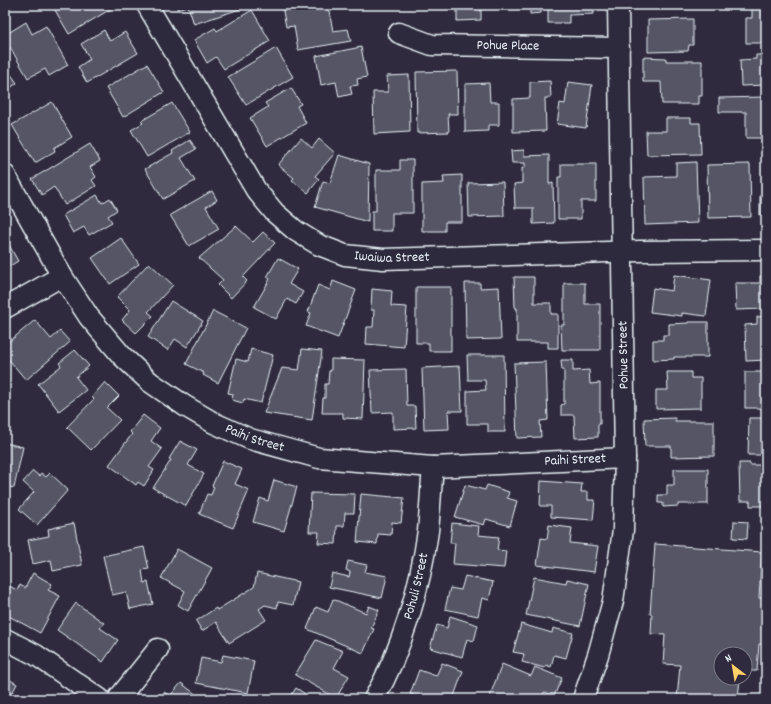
<svg xmlns="http://www.w3.org/2000/svg" width="771" height="704" viewBox="0 0 771 704" font-family="Dekko,sans-serif">
<style>
.building{fill:#575565;stroke:#e8f1f8}
.lines{fill:none;stroke-linecap:round;stroke-linejoin:round}
.street-casing{stroke:#e8f1f8;stroke-width:23}
.street{stroke:#2f2a3d;stroke-width:20}
.labels{text-anchor:middle;dominant-baseline:central;stroke-width:3;stroke-linejoin:round;paint-order:stroke}
.street-label{font-size:14px;fill:#e8f1f8;stroke:#2f2a3d}
</style>
<rect width="100%" height="100%" fill="#2f2a3d"/>
<filter id="ink" filterUnits="userSpaceOnUse"><feTurbulence type="fractalNoise" baseFrequency=".025" numOctaves="2"/><feDisplacementMap in="SourceGraphic" scale="8" xChannelSelector="R" yChannelSelector="G"/><feConvolveMatrix kernelMatrix="1 2 1 2 8 2 1 2 1" color-interpolation-filters="sRGB"/></filter>
<g filter="url(#ink)">
<g class="building">
<polygon points="52,5 113,5 114,7 69,34"/>
<polygon points="176,5 239,5 240,9 194,24 188,6 177,9"/>
<polygon points="286,5 308,5 309,10 328,6 333,31 348,29 351,41 298,50 294,26 286,27 282,6"/>
<polygon points="457,5 498,5 481,5 481,20 457,21"/>
<polygon points="519,5 541,5 541,13 530,14 530,6"/>
<polygon points="548,5 594,5 594,14 569,15 569,23 548,23"/>
<polygon points="752,5 766,5 766,43 746,43 746,18 752,18"/>
<polygon points="252,10 270,41 224,69 216,57 207,63 194,40 215,28 217,31"/>
<polygon points="693,19 693,45 689,45 688,51 648,52 648,20"/>
<polygon points="26,22 32,34 46,26 68,65 49,76 45,69 28,78 5,39 5,35"/>
<polygon points="104,30 110,41 125,32 138,53 87,83 78,67 90,59 81,44"/>
<polygon points="361,47 367,77 357,79 358,85 350,86 352,94 339,97 336,82 321,85 316,56"/>
<polygon points="276,48 293,77 246,105 228,77"/>
<polygon points="756,55 766,55 766,85 741,86 740,60 756,59"/>
<polygon points="643,57 666,58 666,61 702,61 702,96 699,96 699,104 662,104 661,82 643,82"/>
<polygon points="147,64 164,92 123,117 106,88"/>
<polygon points="5,66 17,83 5,92"/>
<polygon points="457,71 458,114 448,114 449,132 417,133 416,72"/>
<polygon points="409,75 410,132 374,134 373,92 388,92 387,76"/>
<polygon points="550,81 551,98 545,98 546,131 513,132 513,99 530,98 530,82"/>
<polygon points="568,82 592,85 586,128 557,124 560,103 565,104"/>
<polygon points="489,83 490,102 499,102 499,125 488,125 488,131 465,132 465,84"/>
<polygon points="291,88 301,104 297,106 306,123 267,146 250,118 268,107 265,103"/>
<polygon points="766,97 766,138 746,138 746,112 719,112 719,98"/>
<polygon points="52,102 72,137 54,148 55,151 35,163 12,125"/>
<polygon points="172,103 190,132 147,157 131,130 143,123 141,121"/>
<polygon points="666,118 691,118 691,123 700,123 701,154 647,155 646,131 666,131"/>
<polygon points="301,138 312,148 319,139 335,153 315,176 319,179 308,193 292,180 294,178 278,165"/>
<polygon points="190,140 196,149 181,158 195,181 163,199 145,169 173,153 172,151"/>
<polygon points="90,144 100,161 90,167 96,177 92,180 96,186 65,205 54,187 42,195 32,179"/>
<polygon points="524,150 524,156 549,155 549,184 553,183 554,223 533,224 533,208 515,208 514,184 522,183 522,168 525,168 525,163 512,163 511,151"/>
<polygon points="339,155 369,164 368,222 315,207 323,181 330,183"/>
<polygon points="763,159 766,159 766,215 760,215 760,195 763,195"/>
<polygon points="400,160 413,160 413,213 392,213 392,231 372,231 372,211 376,211 376,170 400,170"/>
<polygon points="696,162 698,223 645,225 644,177 676,176 676,163"/>
<polygon points="561,164 596,164 596,201 581,201 581,219 558,219 558,177 561,177"/>
<polygon points="750,164 751,217 708,218 707,165"/>
<polygon points="462,175 462,222 445,222 445,231 422,231 422,184 444,183 443,176"/>
<polygon points="503,182 504,216 469,217 468,183"/>
<polygon points="212,191 217,200 206,207 219,229 189,246 170,215"/>
<polygon points="97,195 102,203 110,198 117,210 108,216 112,222 89,235 84,227 73,233 63,215"/>
<polygon points="236,226 253,242 263,232 275,243 243,277 247,281 231,298 218,285 223,280 199,258"/>
<polygon points="5,238 18,261 5,269"/>
<polygon points="121,238 139,264 110,284 92,258"/>
<polygon points="278,258 298,269 289,284 303,292 296,304 287,299 276,319 254,307 270,279 267,277"/>
<polygon points="149,263 173,285 148,312 153,316 136,333 122,320 130,310 117,297"/>
<polygon points="674,275 711,280 706,316 682,313 682,316 650,312 653,288 672,291"/>
<polygon points="760,276 766,276 766,313 763,313 763,309 736,310 735,283 760,283"/>
<polygon points="514,277 534,277 534,303 551,303 551,314 558,314 558,348 548,348 548,342 517,342 517,308 515,308"/>
<polygon points="333,281 356,290 338,338 306,326 311,313 308,312 318,285 330,290"/>
<polygon points="465,283 480,283 480,288 499,287 501,339 466,340"/>
<polygon points="564,283 585,283 585,304 600,304 600,350 562,350 561,325 564,325"/>
<polygon points="416,287 451,287 451,351 429,351 429,343 416,343"/>
<polygon points="372,289 392,291 391,306 407,307 404,347 366,344 367,327 373,327 374,310 371,310"/>
<polygon points="171,301 203,321 187,347 175,339 168,350 148,337"/>
<polygon points="213,311 246,328 218,383 203,375 204,373 186,364"/>
<polygon points="766,316 766,360 746,361 745,325 757,324 757,317"/>
<polygon points="35,320 51,339 60,331 70,342 26,380 5,355 5,345"/>
<polygon points="688,322 708,322 708,357 674,357 674,359 653,360 653,340 663,340 663,335 669,335 669,324 688,323"/>
<polygon points="251,349 273,355 261,403 244,399 243,403 232,400 233,394 228,393 236,359 248,362"/>
<polygon points="302,349 322,351 312,420 264,413 282,368 299,370"/>
<polygon points="75,350 89,366 76,377 86,390 59,411 38,384 61,366 59,363"/>
<polygon points="467,355 504,355 505,432 488,432 488,424 467,424 467,391 486,390 485,380 468,380"/>
<polygon points="331,359 365,360 363,419 343,418 343,413 322,413 323,398 325,398 325,384 328,384 329,371 331,371"/>
<polygon points="561,360 573,360 573,371 589,370 590,384 600,383 600,424 598,424 598,437 575,438 574,415 561,415 561,405 564,404 564,370 562,370"/>
<polygon points="546,362 548,420 540,421 541,437 517,438 514,363"/>
<polygon points="460,366 462,411 448,411 449,429 424,430 422,368"/>
<polygon points="406,369 407,406 415,406 416,428 393,429 393,412 372,413 370,370"/>
<polygon points="667,372 691,372 691,378 701,378 701,408 656,409 656,390 668,390"/>
<rect x="745" y="372" width="21" height="36"/>
<polygon points="105,382 119,396 107,408 120,420 91,450 67,427 94,399 92,397"/>
<polygon points="143,415 160,428 151,441 162,449 149,467 154,470 144,486 138,482 136,485 109,465 132,434 130,432"/>
<polygon points="675,418 675,421 714,421 714,456 671,457 671,446 645,446 644,419"/>
<polygon points="749,418 766,418 766,455 748,455"/>
<polygon points="180,441 197,450 188,465 204,474 186,506 153,488 171,460 169,459"/>
<polygon points="5,443 23,447 14,488 5,486"/>
<polygon points="223,461 242,469 235,484 249,490 233,528 199,514 207,494 211,495 214,487 212,486"/>
<polygon points="739,463 750,463 750,465 766,465 766,506 750,506 750,501 740,501"/>
<polygon points="674,469 708,469 708,504 678,504 678,506 663,507 663,503 658,503 658,495 667,495 667,485 674,485"/>
<polygon points="33,471 39,476 41,473 46,477 50,473 68,490 37,525 19,509 34,492 23,482"/>
<polygon points="274,480 297,487 284,531 253,522 260,498 268,501"/>
<polygon points="541,481 582,484 581,492 588,492 588,500 595,500 593,520 551,517 551,506 540,506"/>
<polygon points="465,485 485,490 487,485 509,492 507,498 517,501 510,526 486,519 484,525 455,517"/>
<polygon points="311,493 355,494 354,513 345,513 344,526 337,526 336,544 318,543 319,532 309,532"/>
<polygon points="361,494 404,498 401,523 392,522 391,535 378,534 377,544 357,542"/>
<polygon points="734,521 748,522 747,539 733,538"/>
<polygon points="74,523 82,565 53,571 51,560 33,564 28,540 49,536 48,529"/>
<polygon points="452,523 479,526 478,535 499,537 497,550 506,551 504,568 453,564 455,543 450,543"/>
<polygon points="549,525 572,528 570,543 598,546 594,572 537,565 541,538 547,539"/>
<polygon points="655,544 762,552 759,598 766,598 766,644 759,644 757,671 745,671 745,654 721,654 721,678 740,678 738,699 677,699 680,665 663,664 665,635 651,634 652,614 650,614"/>
<polygon points="144,547 149,569 142,570 144,583 148,582 153,604 130,609 126,592 112,595 103,556"/>
<polygon points="177,549 212,568 188,611 178,605 185,591 161,578"/>
<polygon points="348,561 367,565 365,572 387,576 382,598 329,587 332,573 349,577 350,572 346,570"/>
<polygon points="33,573 52,584 48,590 60,596 40,633 5,614 5,584 17,590 20,585 25,588"/>
<polygon points="257,573 298,582 293,605 278,602 277,608 265,605 259,609 266,620 229,643 216,622 202,631 196,621 216,608 217,610 254,587"/>
<polygon points="465,576 493,582 489,600 482,598 478,616 445,609 450,588 461,590"/>
<polygon points="534,577 566,583 567,579 589,584 580,626 526,615"/>
<polygon points="333,599 366,613 369,606 379,610 371,628 374,629 363,653 307,629 316,607 328,612"/>
<polygon points="76,603 104,623 100,628 118,640 103,662 57,630"/>
<polygon points="450,616 478,625 474,641 467,639 462,657 430,648 437,625 447,628"/>
<polygon points="521,624 552,633 553,628 573,633 566,658 554,655 551,667 546,665 545,668 522,662 524,654 513,652"/>
<polygon points="316,640 343,651 334,668 349,676 336,698 295,675"/>
<polygon points="223,655 254,661 248,693 196,683 201,658 221,662"/>
<polygon points="442,663 463,671 453,699 424,699 410,694 419,670 436,676"/>
<polygon points="502,664 531,676 535,667 562,678 554,696 544,692 542,699 534,697 533,699 493,699 489,698"/>
<polygon points="5,677 17,684 9,698 10,699 5,699"/>
<polygon points="181,683 202,699 158,699 164,692 170,696"/>
<polygon points="296,688 310,697 309,699 289,699"/>
<polygon points="42,694 49,699 38,699"/>
</g>
<g class="lines">
<g class="street-casing">
<g id="street">
<path id="s1" d="M147,5L256,190L275,213L296,231L319,245L345,255L383,259L640,251L766,250"/>
<path id="s2" d="M399,33L432,45L619,48"/>
<path id="s3" d="M5,175L62,276L89,317L122,356L150,382L185,406L214,423L250,439L319,458L433,467L625,458"/>
<polyline points="5,308 62,276"/>
<polyline points="5,639 36,655 100,699"/>
<polyline points="118,699 158,649"/>
<path id="s4" d="M374,699C402,650 420,588 428,531C430,510 431,488 433,467"/>
<polyline points="583,699 598,655 613,601 623,530 625,458 618,5"/>
</g>
</g>
<use href="#street" class="street"/>
</g>
</g>
<g class="labels">
<g class="street-label">
<text stroke="none"><textPath href="#s2" startOffset="111">Pohue Place</textPath></text>
<text stroke="none"><textPath href="#s1" startOffset="374">Iwaiwa Street</textPath></text>
<text transform="translate(624 355) rotate(-91)">Pohue Street</text>
<text stroke="none"><textPath href="#s3" startOffset="374">Paihi Street</textPath></text>
<text stroke="none"><textPath href="#s3" startOffset="698">Paihi Street</textPath></text>
<text stroke="none"><textPath href="#s4" startOffset="121">Pohuli Street</textPath></text>
</g>
</g>
<rect width="771" height="704" fill="none" stroke="#2f2a3d" stroke-width="20"/>
<rect x="10" y="10" width="751" height="684" fill="none" stroke="#e8f1f8" stroke-width="1.5" filter="url(#ink)"/>
<g transform="translate(733 666) rotate(329)"><circle r="19" fill="#2f2a3d" stroke="#797a88"/>
<path d="M0-3L7 15L0 10L-7 15Z" fill="#ffd166"/>
<text y="-6" font-size="11" font-weight="bold" text-anchor="middle" fill="#e8f1f8">N</text>
</g>
</svg>
